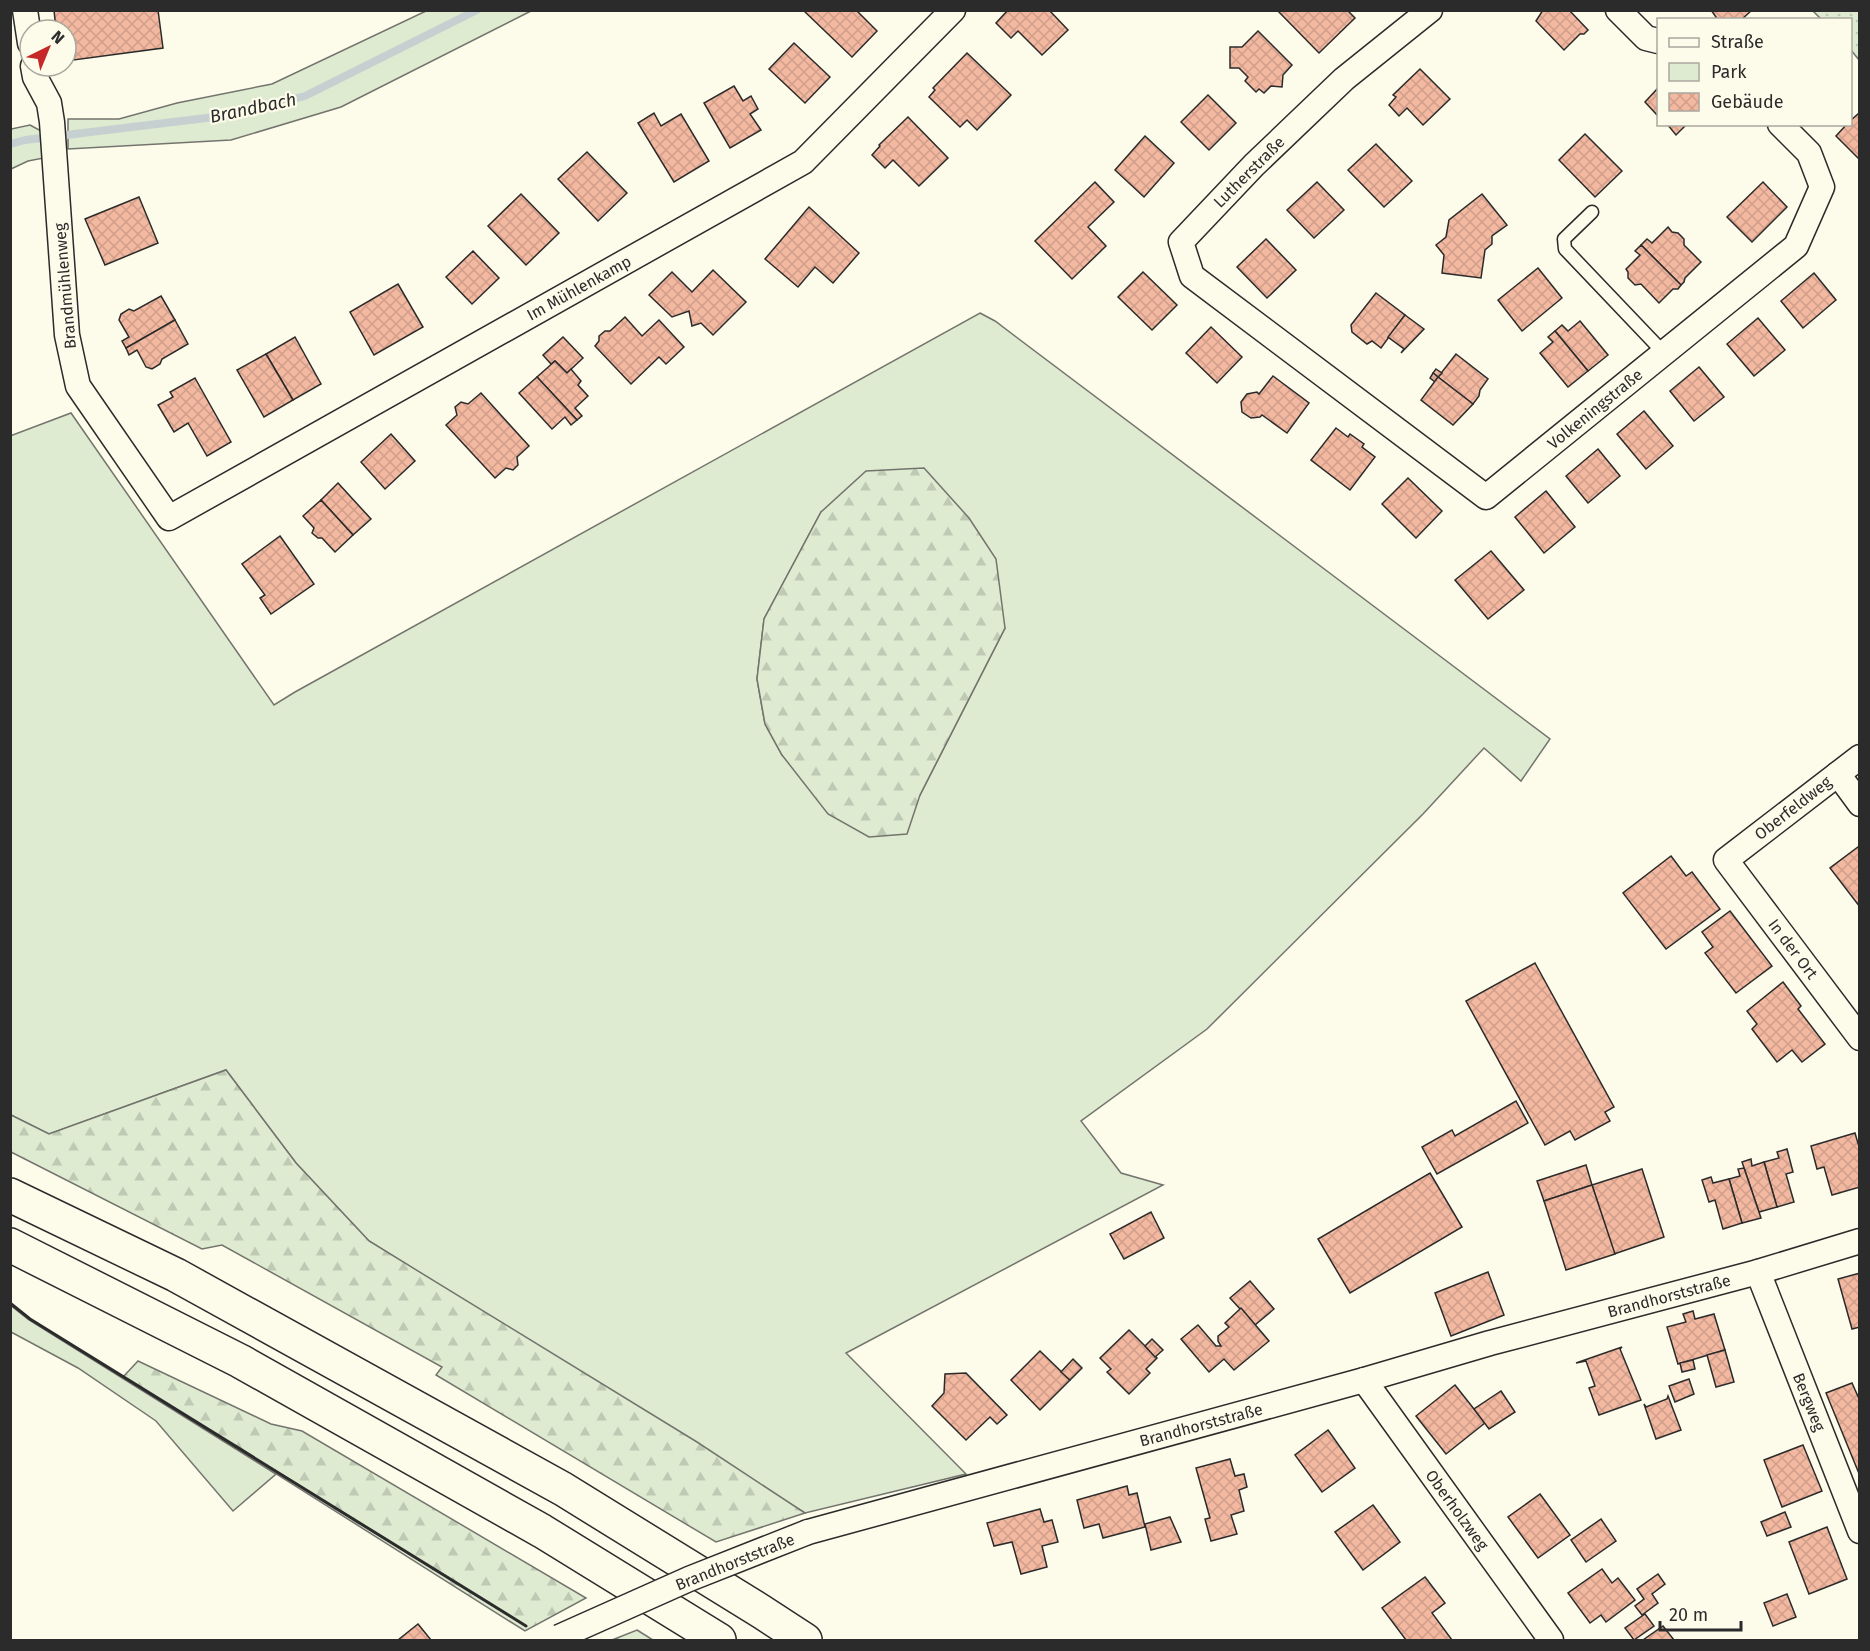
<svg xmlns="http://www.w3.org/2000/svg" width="1870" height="1651" viewBox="0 0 1870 1651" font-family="'Fira Sans',sans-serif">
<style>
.green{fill:#deebd1;stroke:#74746e;stroke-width:1.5;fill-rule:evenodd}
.forest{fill:url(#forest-firs);stroke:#74746e;stroke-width:1.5}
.park{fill:url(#park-dots);stroke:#74746e;stroke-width:1.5}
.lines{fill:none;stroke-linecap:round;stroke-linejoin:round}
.stream{stroke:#c7d0d0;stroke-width:8}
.building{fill:url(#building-cross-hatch);stroke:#2b2b2b;stroke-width:1.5}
.service-casing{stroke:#2b2b2b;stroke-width:15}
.minor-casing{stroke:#2b2b2b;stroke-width:27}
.motorway-casing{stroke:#2b2b2b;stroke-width:36}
.service{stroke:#fdfbea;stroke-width:12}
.minor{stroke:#fdfbea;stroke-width:24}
.motorway{stroke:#fdfbea;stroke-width:33}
.minor-bridge-casing{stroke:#2b2b2b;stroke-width:27;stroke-linecap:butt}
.minor-bridge{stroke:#fdfbea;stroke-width:24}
.wall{stroke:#2b2b2b;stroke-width:3}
.labels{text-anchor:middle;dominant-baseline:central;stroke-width:4.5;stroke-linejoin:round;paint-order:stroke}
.street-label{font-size:16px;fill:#2b2b2b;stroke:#fdfbea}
.water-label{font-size:18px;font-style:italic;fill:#2b2b2b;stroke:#fdfbea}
</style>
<defs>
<pattern id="forest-firs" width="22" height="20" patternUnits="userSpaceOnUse" patternTransform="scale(1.5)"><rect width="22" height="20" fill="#deebd1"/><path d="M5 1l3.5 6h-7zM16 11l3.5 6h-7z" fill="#bfcab4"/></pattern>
<pattern id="park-dots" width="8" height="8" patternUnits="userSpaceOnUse" patternTransform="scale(1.5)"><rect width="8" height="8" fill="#deebd1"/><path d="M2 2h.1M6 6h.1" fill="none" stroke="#bfcab4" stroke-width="1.8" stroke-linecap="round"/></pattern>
<pattern id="building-cross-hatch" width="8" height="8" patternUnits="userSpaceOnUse" patternTransform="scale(1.5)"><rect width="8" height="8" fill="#f2b8a0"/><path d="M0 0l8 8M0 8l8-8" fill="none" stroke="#d09e8a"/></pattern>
</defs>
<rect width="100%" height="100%" fill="#fdfbea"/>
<g class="green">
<polygon points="426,11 531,11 341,107 231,140 68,149 68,119 119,119 177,103 272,84"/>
<polygon points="30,125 41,131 44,158 28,161 11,169 11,129"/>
<path d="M980,313L995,321L1550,739L1521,781L1484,748L1423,814L1207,1029L1081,1121L1121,1173L1163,1185L846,1353L966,1474L805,1513L369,1241L296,1163L226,1070L49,1134L11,1115L10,436L71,413L274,705L295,692ZM821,512L1005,628L920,795L782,755L765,724L757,679L764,619Z"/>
<polygon points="10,1305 29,1320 276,1474 233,1511 156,1421 78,1368 11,1332"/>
</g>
<g class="forest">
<polygon points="924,468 969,518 996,559 1005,628 920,795 907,834 869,837 828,814 782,755 765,724 757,679 764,619 821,512 866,471"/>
<polygon points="226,1070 296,1163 369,1241 697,1442 805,1513 716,1542 436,1375 442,1367 222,1245 202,1249 11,1152 11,1115 49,1134"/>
<polygon points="138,1361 271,1424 302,1431 586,1598 525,1631 123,1377"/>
<polygon points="637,1630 653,1640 612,1640"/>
</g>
<polygon class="park" points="1813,11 1859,11 1859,60 1851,50 1850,20 1821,19"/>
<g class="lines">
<polyline class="stream" points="10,144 25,140 231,115 305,96 477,10"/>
</g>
<g class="building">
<polygon points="54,10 158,10 163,48 66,61 66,30 56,30"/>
<polygon points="803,10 856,10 877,31 852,57"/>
<polygon points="1008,10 1049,10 1068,30 1042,55 1018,31 1011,38 996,23"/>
<polygon points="1277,10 1347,10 1355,18 1319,53"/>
<polygon points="1543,10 1569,10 1588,30 1584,34 1580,34 1564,50 1536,21"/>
<polygon points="1711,10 1752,10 1741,20 1718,20"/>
<polygon points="1258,31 1292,65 1283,75 1282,87 1271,86 1264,93 1259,89 1256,92 1245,81 1248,77 1239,68 1230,68 1230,47 1242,47"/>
<polygon points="794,43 830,77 805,103 769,69"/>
<polygon points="967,53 1011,95 977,130 967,120 960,127 929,97 935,90 933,88"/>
<polygon points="1420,69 1450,99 1423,125 1407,108 1399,116 1389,105 1396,97 1393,95"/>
<polygon points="734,86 743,101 751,96 758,109 750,114 761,130 730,148 704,103"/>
<polygon points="1658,88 1658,116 1645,102"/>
<polygon points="1208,95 1236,123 1209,150 1181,122"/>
<polygon points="654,113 661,126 681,114 709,161 674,182 638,123"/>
<polygon points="1858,114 1860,115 1860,160 1836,136 1847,124 1850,124 1850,121"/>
<polygon points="908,117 948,158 919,186 893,160 885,168 872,155 880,146 879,145"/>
<polygon points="1667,124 1687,124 1676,135"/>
<polygon points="1585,134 1622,171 1595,197 1559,160"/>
<polygon points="1145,136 1174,163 1144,197 1115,170"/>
<polygon points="1376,144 1412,181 1384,207 1348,170"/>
<polygon points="587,152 627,193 598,221 558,179"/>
<polygon points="1095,182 1114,202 1088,227 1106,246 1072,279 1035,241"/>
<polygon points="1317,182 1344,210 1314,238 1287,210"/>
<polygon points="1763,182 1787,207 1752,242 1727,217"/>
<polygon points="521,194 559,233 526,265 488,226"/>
<polygon points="1482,194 1507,225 1492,236 1492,244 1485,250 1481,278 1442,273 1444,255 1436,245 1446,237 1449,220"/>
<polygon points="139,197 158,243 105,265 85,219"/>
<polygon points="809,207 859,253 833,283 815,267 798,287 765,259"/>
<polygon points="1668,227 1672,232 1678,233 1684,239 1684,245 1701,262 1685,278 1684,282 1681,285 1641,245 1647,239 1652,243"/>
<polygon points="1266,239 1296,270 1267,298 1237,267"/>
<polygon points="1641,245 1681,285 1678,289 1673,289 1659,303 1641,284 1635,285 1628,278 1628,272 1626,269 1640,255 1635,251"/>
<polygon points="473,251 499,278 472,304 446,277"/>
<polygon points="1538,268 1562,298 1522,331 1498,300"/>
<polygon points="713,270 746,302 713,335 701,323 692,326 689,311 672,317 649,295 672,272 692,292"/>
<polygon points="1143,272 1177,305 1152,330 1118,297"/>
<polygon points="1814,273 1836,300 1803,328 1781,301"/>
<polygon points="398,284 423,327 374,355 350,312"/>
<polygon points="1376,293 1405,315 1381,348 1372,341 1367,344 1352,332 1351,325"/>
<polygon points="161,296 175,320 126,348 122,341 129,337 119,320 121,314 129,309 134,311"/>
<polygon points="1405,315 1424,329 1401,353 1404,349 1388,337"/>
<polygon points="625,317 642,336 659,320 684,347 666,364 659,357 631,384 595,346 599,341 599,336 605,331 610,331"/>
<polygon points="1758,318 1785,350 1754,376 1727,344"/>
<polygon points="175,320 188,344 162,359 160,364 152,369 146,367 137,350 129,355 126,348"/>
<polygon points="1580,321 1608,355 1588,371 1555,331 1562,325 1568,331"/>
<polygon points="1211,327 1242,357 1217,383 1186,353"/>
<polygon points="1555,331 1588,371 1568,387 1540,353 1553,342 1548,337"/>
<polygon points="295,337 321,384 293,400 266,354"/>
<polygon points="563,337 583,358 567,373 555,361 551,364 543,355"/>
<polygon points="266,354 293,400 264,417 237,370"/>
<polygon points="1456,354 1488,379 1480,390 1479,396 1473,404 1438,377"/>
<polygon points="555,361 567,373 571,369 581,381 578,385 588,396 575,408 582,416 577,420 537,377"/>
<polygon points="1699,367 1724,397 1694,421 1670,391"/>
<polygon points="1436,369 1442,373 1438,377 1433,373"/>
<polygon points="1433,373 1438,377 1435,382 1430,378"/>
<polygon points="1273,376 1309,403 1287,433 1262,415 1260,417 1251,418 1242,412 1241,402 1247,394 1257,392 1259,394"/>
<polygon points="537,377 577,420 571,425 565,417 552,429 519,393"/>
<polygon points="1438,377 1473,404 1453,425 1421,400"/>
<polygon points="195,378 231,442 207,456 188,423 174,432 158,405 173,397 170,392"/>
<polygon points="481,393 529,446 517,457 518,465 513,470 506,468 495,478 446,425 457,415 455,407 461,402 468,404"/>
<polygon points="1644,411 1673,446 1646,469 1617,434"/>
<polygon points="1336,428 1348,437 1350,434 1364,444 1362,447 1375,457 1350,490 1311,460"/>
<polygon points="391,434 415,461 385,489 361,462"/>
<polygon points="1598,449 1620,476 1588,503 1566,476"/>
<polygon points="1408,478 1442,511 1416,538 1382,504"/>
<polygon points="338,483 371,519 353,535 321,500"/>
<polygon points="1546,491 1575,527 1544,553 1515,517"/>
<polygon points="321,500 353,535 335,552 322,538 318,538 312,533 314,528 303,516"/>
<polygon points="280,536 314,584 271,614 260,598 265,595 242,564"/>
<polygon points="1491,551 1524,590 1488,619 1455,580"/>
<polygon points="1858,847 1860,849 1860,907 1830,868"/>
<polygon points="1671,856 1686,876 1692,872 1720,909 1666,949 1623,893"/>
<polygon points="1730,911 1772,966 1736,993 1705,953 1713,947 1702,932"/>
<polygon points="1535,963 1614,1107 1605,1112 1610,1121 1575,1140 1570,1131 1545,1145 1466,1001"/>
<polygon points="1783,982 1801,1006 1798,1009 1825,1044 1802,1062 1792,1050 1777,1062 1752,1029 1757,1024 1747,1011"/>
<polygon points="1516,1101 1528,1123 1437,1174 1422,1147 1452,1130 1455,1136"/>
<polygon points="1855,1133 1860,1150 1860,1187 1832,1195 1824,1167 1817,1169 1811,1146"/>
<polygon points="1787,1149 1793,1172 1786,1174 1794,1202 1777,1207 1764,1162 1779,1158 1777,1152"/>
<polygon points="1751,1159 1752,1166 1764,1162 1777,1207 1759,1212 1742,1162"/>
<polygon points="1586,1165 1592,1185 1544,1201 1537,1181"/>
<polygon points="1744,1168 1761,1218 1742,1223 1729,1179 1740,1176 1738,1169"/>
<polygon points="1642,1169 1664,1237 1614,1254 1592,1185"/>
<polygon points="1430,1173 1462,1227 1350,1293 1318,1239"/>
<polygon points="1711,1177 1713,1183 1729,1179 1742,1223 1723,1229 1715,1200 1709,1202 1702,1180"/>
<polygon points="1592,1185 1615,1254 1566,1270 1544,1201"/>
<polygon points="1151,1212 1164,1238 1124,1259 1110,1234"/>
<polygon points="1488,1272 1504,1315 1451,1336 1435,1293"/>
<polygon points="1860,1273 1860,1327 1852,1329 1838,1279"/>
<polygon points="1250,1281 1274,1309 1255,1325 1230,1298"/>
<polygon points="1241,1308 1269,1341 1234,1370 1224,1359 1209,1372 1181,1339 1198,1325 1216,1346 1221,1346 1218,1341 1218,1336 1229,1327 1225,1323"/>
<polygon points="1693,1311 1695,1319 1714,1314 1725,1350 1678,1364 1667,1327 1686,1322 1683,1314"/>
<polygon points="1129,1330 1157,1358 1146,1369 1150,1373 1129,1394 1107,1372 1111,1369 1100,1358"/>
<polygon points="1152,1339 1163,1350 1155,1357 1145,1346"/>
<polygon points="1622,1347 1620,1349 1641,1400 1599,1415 1589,1388 1595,1386 1586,1361 1576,1363"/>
<polygon points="1725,1350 1734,1382 1716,1387 1707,1355"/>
<polygon points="1040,1351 1070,1380 1040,1410 1011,1380"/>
<polygon points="1073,1359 1082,1368 1070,1380 1061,1372"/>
<polygon points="1693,1360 1695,1369 1682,1372 1680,1363"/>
<polygon points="966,1373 1007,1415 997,1424 990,1417 966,1440 932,1406 944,1393 945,1374"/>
<polygon points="1689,1379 1694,1394 1675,1402 1669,1386"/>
<polygon points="1852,1383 1860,1401 1860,1476 1826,1393"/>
<polygon points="1455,1385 1485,1423 1446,1454 1416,1416"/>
<polygon points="1501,1391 1515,1412 1489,1429 1474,1409"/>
<polygon points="1668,1396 1681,1430 1656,1439 1644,1404 1646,1407 1667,1399"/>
<polygon points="1328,1430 1355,1468 1322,1492 1295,1455"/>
<polygon points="1803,1445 1822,1491 1782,1507 1764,1460"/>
<polygon points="1230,1459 1235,1476 1244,1474 1247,1487 1239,1490 1244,1511 1231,1515 1237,1534 1211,1541 1205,1519 1210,1518 1196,1468"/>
<polygon points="1127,1486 1129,1495 1137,1493 1145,1527 1103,1538 1099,1524 1084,1528 1077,1500"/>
<polygon points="1540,1494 1570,1535 1538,1558 1508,1517"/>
<polygon points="1373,1505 1400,1542 1363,1570 1335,1532"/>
<polygon points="1040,1509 1044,1522 1052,1520 1058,1542 1042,1546 1047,1567 1021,1574 1012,1542 994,1546 987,1523"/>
<polygon points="1785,1512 1791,1527 1767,1536 1761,1522"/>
<polygon points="1170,1517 1181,1542 1151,1550 1145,1524"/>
<polygon points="1601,1519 1616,1541 1586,1562 1571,1540"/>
<polygon points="1827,1527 1847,1579 1809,1594 1789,1542"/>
<polygon points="1602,1569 1612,1583 1618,1578 1635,1600 1606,1622 1601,1615 1590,1623 1568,1593"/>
<polygon points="1658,1574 1665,1584 1652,1594 1658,1603 1642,1615 1635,1606 1644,1599 1637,1589"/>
<polygon points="1425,1577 1445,1603 1432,1613 1452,1640 1406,1640 1382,1608"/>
<polygon points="1787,1594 1796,1617 1773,1626 1764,1603"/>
<polygon points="1645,1614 1654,1626 1634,1640 1625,1628"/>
<polygon points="418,1624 431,1640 398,1640"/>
<polygon points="1663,1626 1674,1640 1643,1640"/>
</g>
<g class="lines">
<g class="service-casing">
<polyline id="service" points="1592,212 1564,239 1565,249 1664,353"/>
</g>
<g class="minor-casing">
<g id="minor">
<polyline points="25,10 30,43"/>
<polyline points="1430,10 1344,79 1254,165 1181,242 1192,276 1486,497 1796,246 1822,187 1809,153 1780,124"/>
<polyline points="1618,10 1646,38 1658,41"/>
<polyline points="33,66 35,77 49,103 52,122 67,335 78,386 169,518 803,162 953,10"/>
<polyline points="1860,757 1726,860 1860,1038"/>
<polyline points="1838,774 1860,804"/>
<polyline points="1758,1272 1860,1531"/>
<polyline points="1364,1380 1551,1640"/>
<polyline points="808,1532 1364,1380 1490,1343 1758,1272 1860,1241"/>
</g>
</g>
<g class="motorway-casing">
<g id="motorway">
<polyline points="10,1195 176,1275 563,1489 762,1612 805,1640"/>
<polyline points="10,1245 240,1361 542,1531 719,1640"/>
</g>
</g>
<use href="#service" class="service"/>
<use href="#minor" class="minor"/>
<use href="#motorway" class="motorway"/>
<g class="minor-bridge-casing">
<polyline id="minor-bridge" points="559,1637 689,1579 808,1532"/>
</g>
<use href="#minor-bridge" class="minor-bridge"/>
<polyline class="wall" points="10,1303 30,1319 526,1626"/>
</g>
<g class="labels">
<g class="street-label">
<text transform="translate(1249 172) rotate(-45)">Lutherstraße</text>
<text transform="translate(65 286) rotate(-95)">Brandmühlenweg</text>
<text transform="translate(579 288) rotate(-29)">Im Mühlenkamp</text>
<text transform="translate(1595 409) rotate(-39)">Volkeningstraße</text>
<text transform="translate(1793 808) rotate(-38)">Oberfeldweg</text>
<text transform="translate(1793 949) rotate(53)">In der Ort</text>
<text transform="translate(1669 1296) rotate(-15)">Brandhorststraße</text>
<text transform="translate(1809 1402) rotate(68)">Bergweg</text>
<text transform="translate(1201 1425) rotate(-15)">Brandhorststraße</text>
<text transform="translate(1457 1510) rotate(54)">Oberholzweg</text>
<text transform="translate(735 1562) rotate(-22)">Brandhorststraße</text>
</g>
<g class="water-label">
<text transform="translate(253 108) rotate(-12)">Brandbach</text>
</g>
</g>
<rect width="1870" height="1651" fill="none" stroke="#2b2b2b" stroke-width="24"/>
<rect x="1657" y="18" width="195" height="108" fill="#fdfbea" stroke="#a9a89e" stroke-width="1.5"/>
<rect x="1669" y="38" width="30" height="9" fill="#fdfbea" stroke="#a9a89e" stroke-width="1.5"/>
<text x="1711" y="48" font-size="18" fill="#2b2b2b">Straße</text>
<rect x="1669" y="63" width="30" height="18" fill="#deebd1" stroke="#a9a89e" stroke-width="1.5"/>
<text x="1711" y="78" font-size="18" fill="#2b2b2b">Park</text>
<rect x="1669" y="93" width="30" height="18" fill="url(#building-cross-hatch)" stroke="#a9a89e" stroke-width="1.5"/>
<text x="1711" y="108" font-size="18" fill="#2b2b2b">Gebäude</text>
<g transform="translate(48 48) rotate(43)"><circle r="28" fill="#fdfbea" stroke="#a9a89e" stroke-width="1.5"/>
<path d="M0-4.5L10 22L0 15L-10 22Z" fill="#c62828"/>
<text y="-9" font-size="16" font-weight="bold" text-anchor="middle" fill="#2b2b2b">N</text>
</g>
<path d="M1660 1621v9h81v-9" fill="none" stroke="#2b2b2b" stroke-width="3"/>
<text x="1669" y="1621" font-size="18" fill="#2b2b2b" stroke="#fdfbea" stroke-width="4.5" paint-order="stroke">20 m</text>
</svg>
